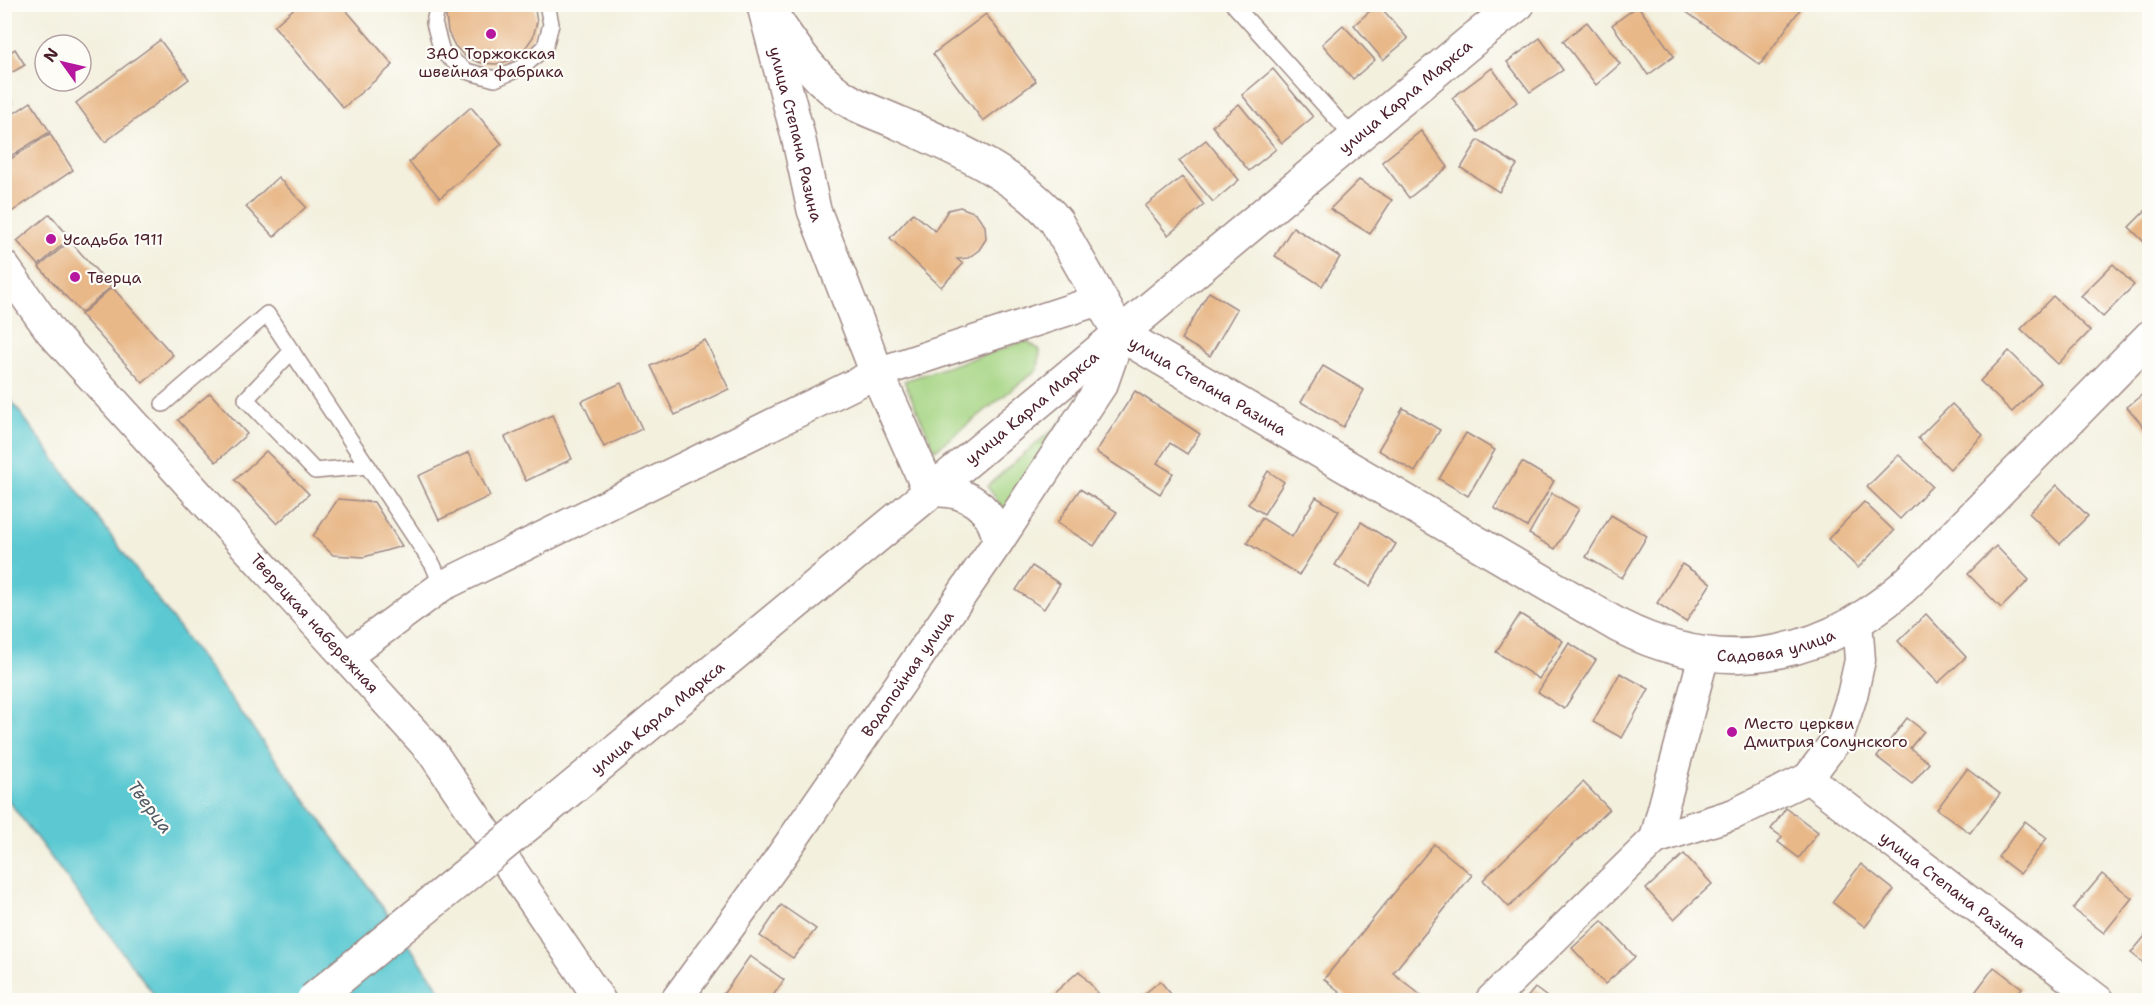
<svg xmlns="http://www.w3.org/2000/svg" width="2154" height="1005" viewBox="0 0 2154 1005" font-family="'Shantell Sans',sans-serif">
<style>
.green{fill:#a4d482;stroke:#777a56;stroke-width:1.5}
.water{fill:#5cc9d2;stroke:#53747e;stroke-width:1.5}
.building{fill:#e8b888}
.lines{fill:none;stroke-linecap:round;stroke-linejoin:round}
.lane-casing{stroke:#9e8884;stroke-width:18}
.street-casing{stroke:#9e8884;stroke-width:33}
.secondary-casing{stroke:#9e8884;stroke-width:36}
.primary-casing{stroke:#9e8884;stroke-width:36}
.lane{stroke:#fff;stroke-width:15}
.street{stroke:#fff;stroke-width:30}
.secondary{stroke:#fff;stroke-width:33}
.primary{stroke:#fff;stroke-width:33}
.primary-bridge-casing{stroke:#9e8884;stroke-width:36;stroke-linecap:butt}
.primary-bridge{stroke:#fff;stroke-width:33}
.poi-dot{fill:#b5179e;stroke:#fdfcf7;stroke-width:2}
.labels{text-anchor:middle;dominant-baseline:central;stroke-width:4.5;stroke-linejoin:round;paint-order:stroke}
.poi-label{font-size:16px;fill:#4a1f2b;stroke:#fdfcf7;text-anchor:start}
.street-label{font-size:16px;fill:#4a1f2b;stroke:#fdfcf7}
.water-label{font-size:18px;font-style:italic;fill:#505a65;stroke:#fdfcf7}
</style>
<rect width="100%" height="100%" fill="#fdfcf7"/>
<filter id="ink" filterUnits="userSpaceOnUse"><feTurbulence type="fractalNoise" baseFrequency=".0167" numOctaves="2"/><feDisplacementMap in="SourceGraphic" scale="12" xChannelSelector="R" yChannelSelector="G"/><feConvolveMatrix kernelMatrix="1 2 1 2 8 2 1 2 1" color-interpolation-filters="sRGB"/></filter>
<filter id="wash" filterUnits="userSpaceOnUse"><feTurbulence type="fractalNoise" baseFrequency=".008" numOctaves="4" result="noise"/><feDisplacementMap in="SourceGraphic" scale="24" xChannelSelector="R" yChannelSelector="G"/><feGaussianBlur stdDeviation="1.35" result="paint"/><feColorMatrix in="noise" values="0 0 0 0 0 0 0 0 0 0 0 0 0 0 0 0 0 1.4 0 .05"/><feComposite in="paint" operator="in"/></filter>
<g filter="url(#wash)">
<rect width="100%" height="100%" fill="#f3f0de"/>
<g class="green">
<polygon points="1026,341 1040,350 1038,369 935,450 904,381"/>
<polygon points="1073,412 1004,510 987,486"/>
</g>
<polygon class="water" points="5,392 352,863 447,1000 158,1000 5,796"/>
<g id="blocks">
<g class="building">
<polygon points="299,4 341,4 393,65 343,108 274,26"/>
<polygon points="449,4 534,4 537,22 533,37 524,50 512,60 496,64 481,63 466,57 455,46 448,32 446,16"/>
<polygon points="1378,4 1408,39 1383,60 1354,25"/>
<polygon points="1684,4 1796,4 1801,8 1760,65 1681,8"/>
<polygon points="1638,6 1674,56 1648,75 1612,25"/>
<polygon points="986,14 1036,81 983,121 933,54"/>
<polygon points="1587,22 1620,64 1596,85 1563,41"/>
<polygon points="1343,25 1375,60 1353,79 1322,44"/>
<polygon points="1540,38 1563,70 1530,92 1507,62"/>
<polygon points="160,40 189,79 105,142 76,103"/>
<polygon points="15,49 25,65 4,77 4,56"/>
<polygon points="1492,68 1517,102 1478,132 1452,98"/>
<polygon points="1273,69 1313,117 1282,143 1242,95"/>
<polygon points="4,88 13,103 4,108"/>
<polygon points="31,102 50,132 4,160 4,120"/>
<polygon points="1239,104 1276,149 1249,171 1212,126"/>
<polygon points="471,107 502,144 440,198 409,162"/>
<polygon points="1421,131 1448,167 1409,198 1382,162"/>
<polygon points="50,134 73,170 10,213 4,206 4,163"/>
<polygon points="1206,140 1239,180 1213,202 1179,161"/>
<polygon points="1478,140 1517,165 1499,192 1461,168"/>
<polygon points="278,177 306,207 274,237 246,207"/>
<polygon points="1182,177 1204,205 1168,235 1145,206"/>
<polygon points="1359,180 1392,200 1370,234 1330,209"/>
<polygon points="2150,206 2150,248 2129,227"/>
<polygon points="960,207 976,213 985,226 986,239 979,250 968,258 957,259 963,264 941,287 890,238 913,213 935,231 948,210"/>
<polygon points="50,214 70,238 39,265 17,241"/>
<polygon points="1293,227 1340,257 1322,286 1275,256"/>
<polygon points="70,241 111,287 81,313 39,267"/>
<polygon points="2113,264 2134,285 2103,317 2081,296"/>
<polygon points="112,287 173,355 143,383 81,315"/>
<polygon points="1209,292 1237,309 1210,356 1181,339"/>
<polygon points="2053,296 2090,331 2058,364 2021,329"/>
<polygon points="705,340 729,389 675,415 651,366"/>
<polygon points="2009,351 2041,383 2012,412 1980,381"/>
<polygon points="1323,366 1364,390 1343,427 1301,402"/>
<polygon points="621,383 642,429 604,447 582,401"/>
<polygon points="2150,388 2150,434 2127,407"/>
<polygon points="1135,391 1200,434 1187,454 1170,443 1157,463 1173,473 1160,494 1096,452"/>
<polygon points="210,393 247,434 216,462 178,420"/>
<polygon points="1952,404 1983,435 1950,469 1918,438"/>
<polygon points="1403,408 1440,430 1415,472 1378,450"/>
<polygon points="552,415 572,459 526,481 505,437"/>
<polygon points="1466,433 1495,450 1468,496 1439,479"/>
<polygon points="266,451 309,494 277,524 235,480"/>
<polygon points="469,452 490,496 439,520 418,476"/>
<polygon points="1899,455 1932,486 1900,519 1867,487"/>
<polygon points="1522,462 1554,481 1527,527 1494,508"/>
<polygon points="1268,471 1284,482 1264,514 1248,504"/>
<polygon points="2057,485 2088,516 2060,544 2029,513"/>
<polygon points="1080,489 1117,512 1094,546 1057,523"/>
<polygon points="1552,493 1579,509 1555,549 1529,534"/>
<polygon points="1316,497 1339,511 1299,575 1247,543 1262,518 1292,537"/>
<polygon points="338,499 374,502 402,546 364,557 333,555 313,536"/>
<polygon points="1864,502 1894,531 1858,568 1828,539"/>
<polygon points="1611,515 1647,536 1622,578 1586,557"/>
<polygon points="1361,522 1396,544 1370,586 1335,565"/>
<polygon points="1996,546 2029,580 2001,608 1968,574"/>
<polygon points="1682,564 1711,583 1686,622 1657,603"/>
<polygon points="1032,566 1060,584 1044,609 1016,590"/>
<polygon points="1520,614 1563,641 1539,679 1496,652"/>
<polygon points="1926,614 1966,657 1938,683 1898,641"/>
<polygon points="1569,643 1596,660 1564,709 1538,692"/>
<polygon points="1620,673 1649,689 1622,738 1593,722"/>
<polygon points="1907,718 1924,731 1910,748 1929,763 1912,784 1877,757"/>
<polygon points="1967,769 2000,794 1970,833 1937,809"/>
<polygon points="1583,782 1609,809 1509,907 1483,880"/>
<polygon points="1786,808 1818,832 1799,858 1778,842 1782,837 1771,829"/>
<polygon points="2025,821 2047,838 2020,874 1998,857"/>
<polygon points="1434,844 1472,875 1393,973 1427,1000 1350,1000 1324,979"/>
<polygon points="1684,854 1712,884 1674,919 1646,889"/>
<polygon points="1861,864 1894,890 1865,927 1832,902"/>
<polygon points="2102,874 2132,898 2104,933 2073,909"/>
<polygon points="781,905 816,929 793,958 760,936"/>
<polygon points="1602,921 1635,957 1605,984 1572,948"/>
<polygon points="2150,930 2150,968 2131,953"/>
<polygon points="750,956 784,980 770,1000 719,1000"/>
<polygon points="1994,967 2022,988 2012,1000 1981,1000 1973,995"/>
<polygon points="1079,971 1104,1000 1055,1000 1051,996"/>
<polygon points="1160,981 1176,1000 1137,1000"/>
<polygon points="1535,988 1551,1000 1525,1000"/>
</g>
</g>
</g>
<g filter="url(#ink)">
<use href="#blocks" fill-opacity="0" stroke="#9e8884" stroke-width="1.5"/>
<g class="lines">
<g class="lane-casing">
<g id="lane">
<polyline points="438,4 434,23 442,52 466,71 495,79 523,67 545,47 551,24 547,4"/>
<polyline points="1233,4 1355,139"/>
<polyline points="292,351 246,399 315,471 368,466"/>
<polyline points="163,404 267,314 433,565 442,586"/>
</g>
</g>
<g class="street-casing">
<g id="street">
<path id="s1" d="M4,266L51,332L432,752L600,1000"/>
<path d="M930,492C965,488 993,507 998,542"/>
<polyline points="347,656 442,586 877,373 1102,299"/>
<path id="s2" d="M1808,778L2098,1000"/>
<polyline points="1655,839 1734,814 1808,778 1838,738 1852,696 1860,660 1857,621"/>
<path id="s3" d="M676,1000L777,862L998,542L1103,383L1120,334"/>
<polyline points="1491,1000 1655,839 1704,655"/>
</g>
</g>
<g class="secondary-casing">
<g id="secondary">
<path id="s4" d="M764,6L798,136L814,210L877,373L930,492"/>
<path d="M776,21C797,52 819,85 853,103C868,111 884,116 899,123C955,148 1017,174 1056,221L1120,334"/>
</g>
</g>
<g class="primary-casing">
<g id="primary">
<path id="s5" d="M1120,334L1619,626C1727,681 1833,657 1918,573L2150,337"/>
<path id="s6" d="M544,811L930,492L1474,39L1518,4"/>
</g>
</g>
<use href="#lane" class="lane"/>
<use href="#street" class="street"/>
<use href="#secondary" class="secondary"/>
<use href="#primary" class="primary"/>
<g class="primary-bridge-casing">
<polyline id="primary-bridge" points="313,1000 544,811"/>
</g>
<use href="#primary-bridge" class="primary-bridge"/>
</g>
</g>
<g class="poi-dot">
<circle cx="491" cy="34" r="6"/>
<circle cx="51" cy="239" r="6"/>
<circle cx="75" cy="277" r="6"/>
<circle cx="1732" cy="732" r="6"/>
</g>
<g class="labels">
<g class="poi-label">
<text x="491" y="53" text-anchor="middle">ЗАО Торжокская<tspan x="491" dy="18">швейная фабрика</tspan></text>
<text x="63" y="239">Усадьба 1911</text>
<text x="87" y="277">Тверца</text>
<text x="1744" y="723">Место церкви<tspan x="1744" dy="18">Дмитрия Солунского</tspan></text>
</g>
<g class="street-label">
<text stroke="none"><textPath href="#s6" startOffset="1119">улица Карла Маркса</textPath></text>
<text stroke="none"><textPath href="#s4" startOffset="132">улица Степана Разина</textPath></text>
<text stroke="none"><textPath href="#s5" startOffset="102">улица Степана Разина</textPath></text>
<text stroke="none"><textPath href="#s6" startOffset="633">улица Карла Маркса</textPath></text>
<text stroke="none"><textPath href="#s1" startOffset="474">Тверецкая набережная</textPath></text>
<text stroke="none"><textPath href="#s5" startOffset="741">Садовая улица</textPath></text>
<text stroke="none"><textPath href="#s3" startOffset="400">Водопойная улица</textPath></text>
<text stroke="none"><textPath href="#s6" startOffset="147">улица Карла Маркса</textPath></text>
<text stroke="none"><textPath href="#s2" startOffset="183">улица Степана Разина</textPath></text>
</g>
<g class="water-label">
<text transform="translate(150 807) rotate(53)">Тверца</text>
</g>
</g>
<rect width="2154" height="1005" fill="none" stroke="#fdfcf7" stroke-width="24"/>
<g transform="translate(63 63) rotate(304)"><circle r="28" fill="#fdfcf7" stroke="#b5a4a5" stroke-width="1.5"/>
<path d="M0-4.5L10 22L0 15L-10 22Z" fill="#b5179e"/>
<text y="-9" font-size="16" font-weight="bold" text-anchor="middle" fill="#4a1f2b">N</text>
</g>
</svg>
